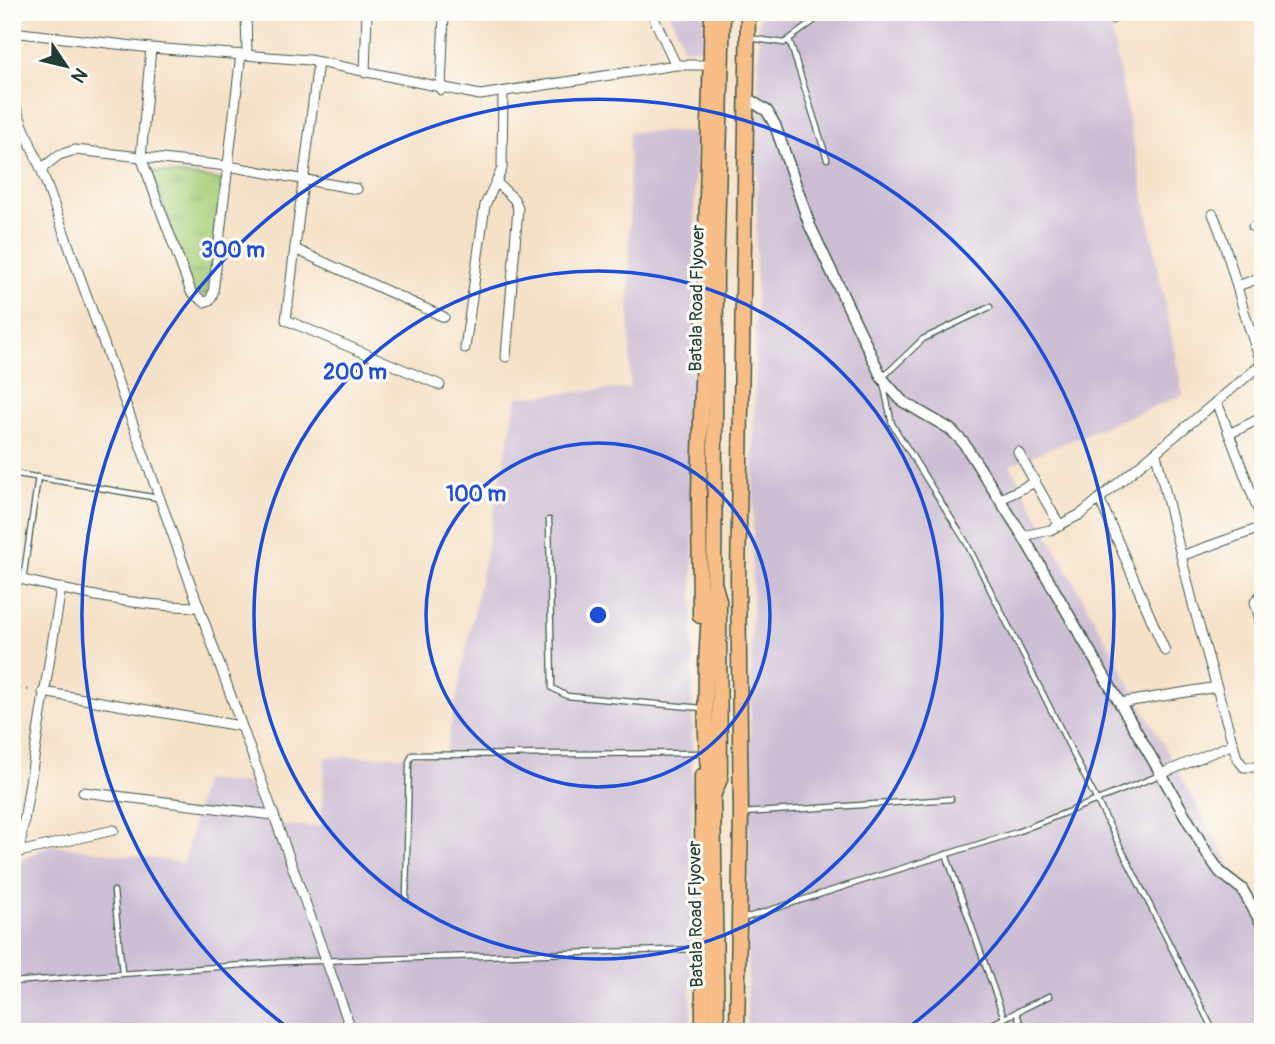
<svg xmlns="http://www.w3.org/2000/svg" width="1275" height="1044" viewBox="0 0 1275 1044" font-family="Pangolin,sans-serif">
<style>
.industrial{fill:#ccbed3}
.grass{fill:url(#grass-tufts);stroke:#628556;stroke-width:2}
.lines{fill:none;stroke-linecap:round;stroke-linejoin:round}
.service-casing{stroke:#3f564a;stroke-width:7}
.minor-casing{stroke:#3f564a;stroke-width:11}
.tertiary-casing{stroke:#3f564a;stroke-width:13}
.primary-casing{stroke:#3f564a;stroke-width:17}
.path{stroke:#3f564a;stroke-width:2;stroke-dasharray:2 5;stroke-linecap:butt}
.service{stroke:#fff;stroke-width:4.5}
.minor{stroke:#fff;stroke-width:9}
.tertiary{stroke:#fff;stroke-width:10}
.primary{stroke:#f7be88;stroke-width:14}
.ring{fill:none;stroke:#1d4ed8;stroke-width:3.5}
.labels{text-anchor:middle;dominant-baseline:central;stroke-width:6;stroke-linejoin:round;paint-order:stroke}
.street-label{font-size:18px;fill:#1f3d34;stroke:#fdfcf7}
.centre{fill:#1d4ed8;stroke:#fdfcf7;stroke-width:3.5}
.ring-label{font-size:21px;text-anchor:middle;font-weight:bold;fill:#1d4ed8;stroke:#fdfcf7;stroke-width:6;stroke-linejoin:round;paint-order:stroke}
</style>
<defs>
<pattern id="grass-tufts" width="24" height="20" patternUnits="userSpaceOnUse" patternTransform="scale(1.75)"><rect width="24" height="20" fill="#a6cd78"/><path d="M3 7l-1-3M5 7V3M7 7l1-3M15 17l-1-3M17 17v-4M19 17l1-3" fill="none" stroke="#87a863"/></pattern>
</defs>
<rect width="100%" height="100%" fill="#fdfcf7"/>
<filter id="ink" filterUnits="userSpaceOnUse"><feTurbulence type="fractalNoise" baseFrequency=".0143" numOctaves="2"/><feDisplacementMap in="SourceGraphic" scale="14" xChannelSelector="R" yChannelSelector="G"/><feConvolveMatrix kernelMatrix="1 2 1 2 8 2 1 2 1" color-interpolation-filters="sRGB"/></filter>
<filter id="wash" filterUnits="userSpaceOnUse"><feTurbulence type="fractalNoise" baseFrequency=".00686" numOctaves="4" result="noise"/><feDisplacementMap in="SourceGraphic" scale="28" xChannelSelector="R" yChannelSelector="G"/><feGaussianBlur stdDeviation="1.57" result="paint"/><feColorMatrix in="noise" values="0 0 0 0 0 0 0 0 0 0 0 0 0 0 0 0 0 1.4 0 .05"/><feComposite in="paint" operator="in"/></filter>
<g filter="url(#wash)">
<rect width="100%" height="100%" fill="#f5e1c7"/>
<g class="industrial">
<polygon points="670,12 704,12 704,47 684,49"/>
<polygon points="759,12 1108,12 1183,395 1010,465 1263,926 1263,1032 747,1032"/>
<polygon points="629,132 695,132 691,1032 12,1032 12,865 51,845 184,863 203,780 248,784 265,824 320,827 325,757 445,755 517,397 630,388"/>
</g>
<polygon class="grass" points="152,171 223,180 206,295 193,294"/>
</g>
<g filter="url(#ink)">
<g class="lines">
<g class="service-casing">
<g id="service">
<polyline points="749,38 784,43 818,18 834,14 869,12"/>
<polyline points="790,42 827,159"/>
<polyline points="990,307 923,339 882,378 892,424 966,542 1214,1032"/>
<polyline points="12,473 158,498"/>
<polyline points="549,520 552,688 567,696 702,708"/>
<polyline points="23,580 38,477"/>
<polyline points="743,813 951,799"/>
<polyline points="946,854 1004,1018"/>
<polyline points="114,891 122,972"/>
<polyline points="406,898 409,762 412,755 702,753"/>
<polyline points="742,919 1017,832 1160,775"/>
<polyline points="12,982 283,962 700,949"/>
<polyline points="1016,1012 1024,1032"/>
<polyline points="330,1032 350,1030"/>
<polyline points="976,1032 1049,996"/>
</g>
</g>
<g class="minor-casing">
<g id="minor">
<polyline points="246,12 247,55"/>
<polyline points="651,12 676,65 709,65"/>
<polyline points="1109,12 1112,19"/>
<polyline points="1255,12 1263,29"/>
<polyline points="12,32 151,48 309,60 480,95 676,65"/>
<polyline points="151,48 141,157 191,292 204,302 210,300 213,293 241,54"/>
<polyline points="318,62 286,320 440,385"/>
<polyline points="365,73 367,12"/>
<polyline points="441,90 444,12"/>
<polyline points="12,99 41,169 352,1032"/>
<polyline points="41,169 59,155 75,150 228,166 357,189"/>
<polyline points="497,183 514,199 518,208 506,357"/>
<path d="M1213,214C1234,263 1241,314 1262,363"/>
<polyline points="1253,227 1263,223"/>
<polyline points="295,249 444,317"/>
<polyline points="1237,286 1263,277"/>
<polyline points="465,348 485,205 502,169 503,93"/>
<polyline points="1217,402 1263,523"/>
<polyline points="1229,434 1263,417"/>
<polyline points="1018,452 1060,526"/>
<polyline points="1156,454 1194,608 1237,758 1244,767 1263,767"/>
<polyline points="1001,499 1035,482"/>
<polyline points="1100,500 1165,651"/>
<polyline points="1023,536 1050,530 1081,514 1263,363"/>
<polyline points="1181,556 1263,527"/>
<path d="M12,577C72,592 137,607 199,607"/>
<polyline points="61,588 19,852 114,830"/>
<polyline points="1263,592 1255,602 1263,630"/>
<polyline points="43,692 240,726"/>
<polyline points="1120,703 1217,687"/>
<polyline points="1161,774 1233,744"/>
<polyline points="83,792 273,815"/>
</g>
</g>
<g class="tertiary-casing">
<polyline id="tertiary" points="748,99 767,111 775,125 810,226 882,378 902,401 950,429 963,442 1023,536 1208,855 1220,872 1242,889 1263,926"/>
</g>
<g class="primary-casing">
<g id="primary">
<polyline points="700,616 699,493 712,12"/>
<polyline points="702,776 703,1032"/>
<polyline points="713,796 720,779 719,600 715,586"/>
<path d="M717,1032L713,796C702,764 704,619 714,585L716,274L723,12"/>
<polyline points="737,1032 741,813 738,578 748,12"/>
</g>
</g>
<polyline class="path" points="12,688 31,690"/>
<use href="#service" class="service"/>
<use href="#minor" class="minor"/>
<use href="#tertiary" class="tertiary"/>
<use href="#primary" class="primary"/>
</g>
</g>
<g class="ring">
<circle cx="598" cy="615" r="172"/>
<circle cx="598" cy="615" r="344"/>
<path d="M291 1030A516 516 0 1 1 905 1030"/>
</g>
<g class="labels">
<g class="street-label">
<text transform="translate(697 298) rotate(-89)">Batala Road Flyover</text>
<text transform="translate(696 914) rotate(-91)">Batala Road Flyover</text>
</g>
</g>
<circle cx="598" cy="615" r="10" class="centre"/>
<g class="ring-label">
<text x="233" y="257">300 m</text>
<text x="355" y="379">200 m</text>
<text x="476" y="501">100 m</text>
</g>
<rect width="1275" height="1044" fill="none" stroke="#fdfcf7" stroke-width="42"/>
<g transform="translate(66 66) rotate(125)" stroke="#fdfcf7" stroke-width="5" paint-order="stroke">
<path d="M0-5L12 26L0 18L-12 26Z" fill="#1f3d34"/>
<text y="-10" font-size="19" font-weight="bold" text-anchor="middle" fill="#1f3d34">N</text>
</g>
</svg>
